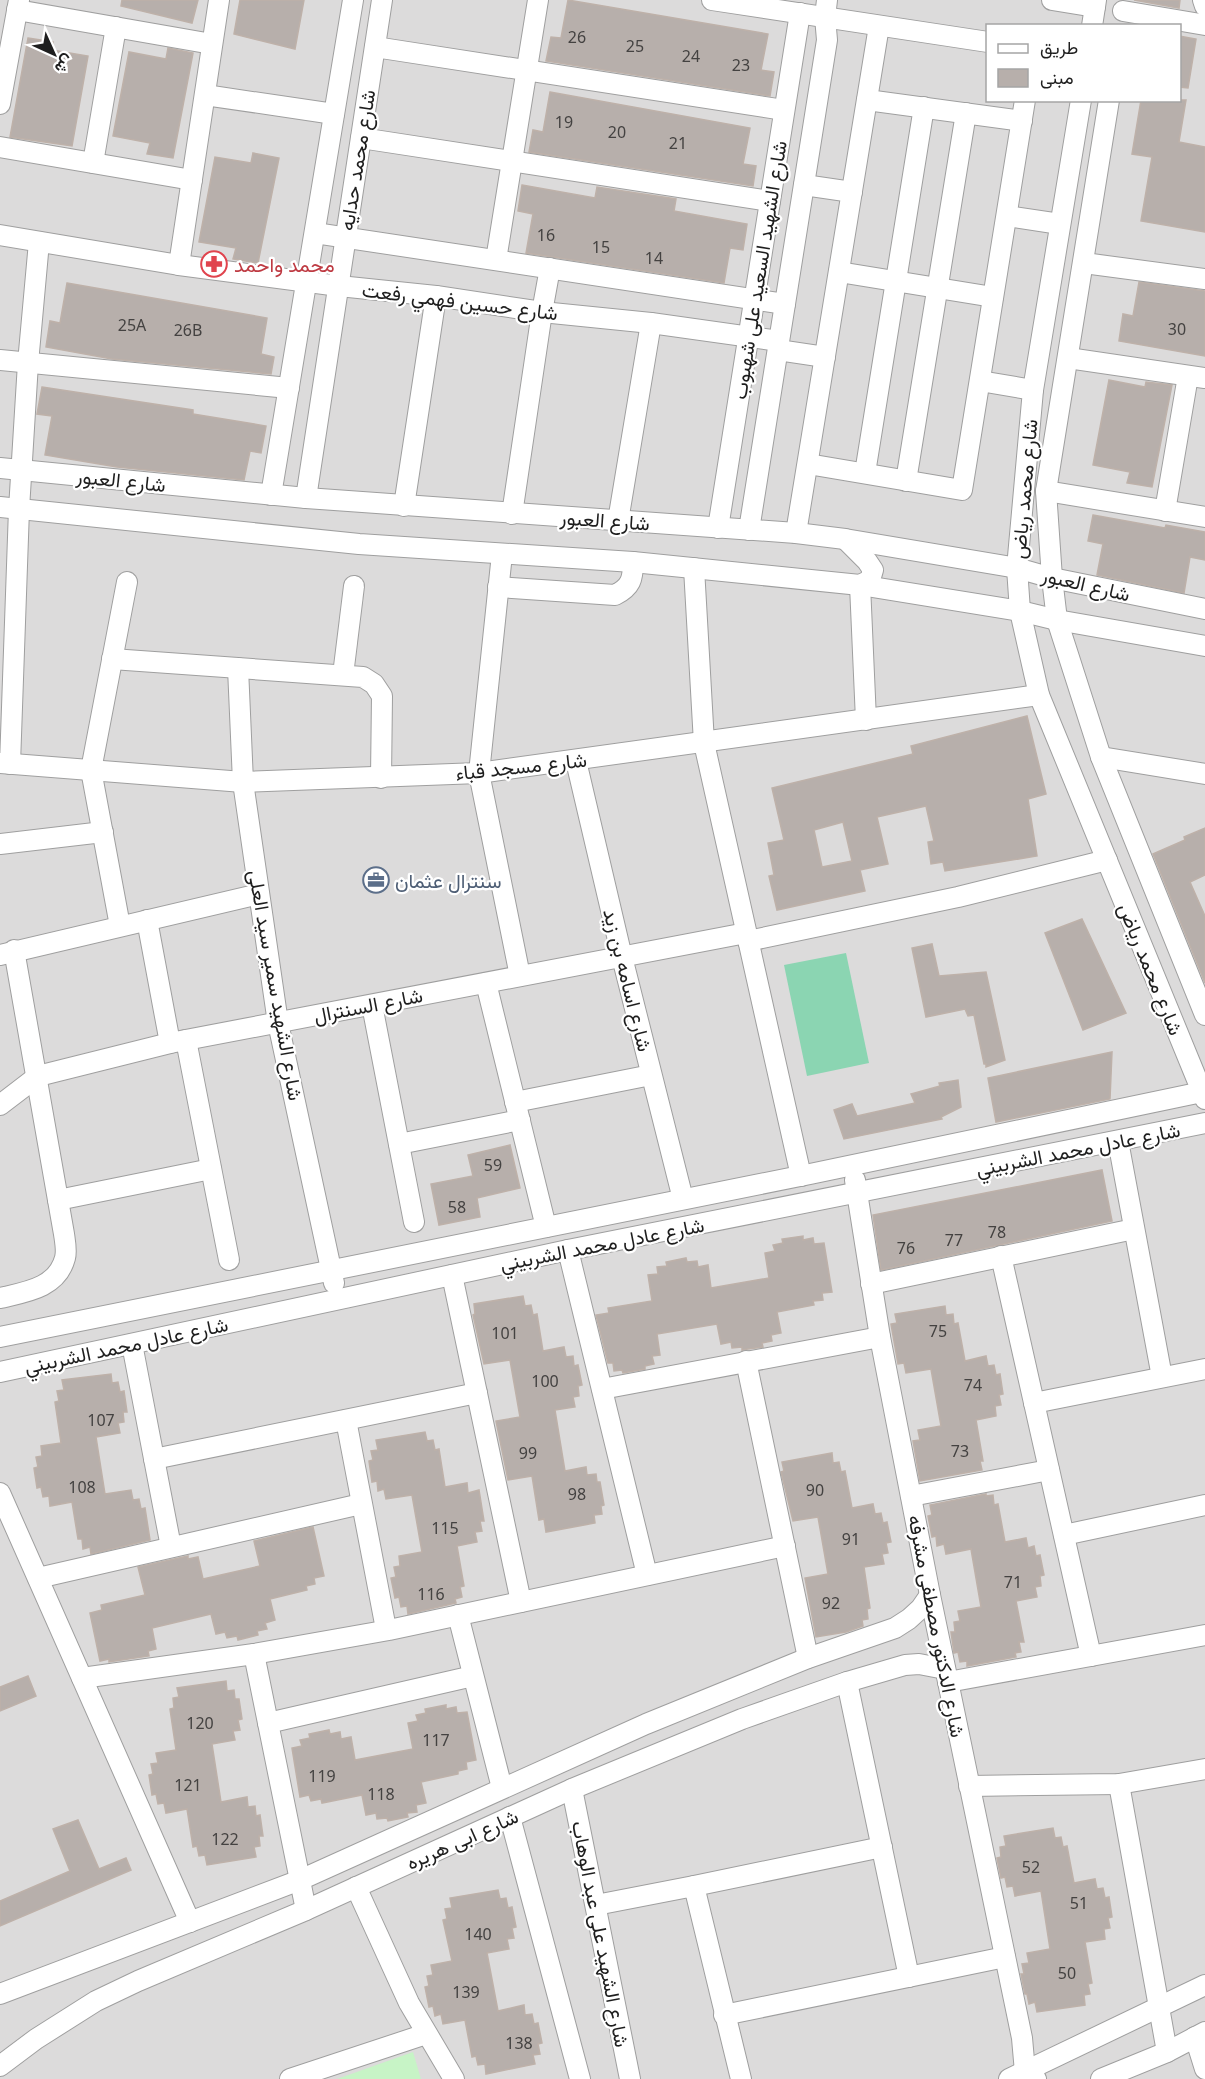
<svg xmlns="http://www.w3.org/2000/svg" width="1205" height="2079" viewBox="0 0 1205 2079" font-family="'Noto Sans',Vazirmatn,sans-serif">
<style>
.residential{fill:#dcdbdb;fill-rule:evenodd}
.park{fill:#c7f4c6}
.pitch{fill:#8bd5b2}
.building{fill:#b7afab;stroke:#beb1a9;stroke-width:1.5;fill-rule:evenodd}
.lines{fill:none;stroke-linecap:round;stroke-linejoin:round}
.minor-casing{stroke:#9f9f9f;stroke-width:22}
.minor{stroke:#fff;stroke-width:20}
.labels{text-anchor:middle;dominant-baseline:central;stroke-width:4.5;stroke-linejoin:round;paint-order:stroke}
.number-label{font-size:16px;fill:#444241}
.street-label{font-size:20px;fill:#1e1e1e;stroke:#fff}
.health-label{font-size:20px;fill:#be3a42;stroke:#fff;text-anchor:start}
.service-label{font-size:20px;fill:#4e5e75;stroke:#fff;text-anchor:start}
</style>
<rect width="100%" height="100%" fill="#eeeae5"/>
<path class="residential" d="M0,0H1205V2079H0ZM988,26H1180V100H988Z"/>
<polygon class="park" points="413,2052 421,2079 337,2079"/>
<polygon class="pitch" points="846,953 869,1063 807,1076 784,965"/>
<g class="building">
<polygon points="122,0 198,0 192,23 121,6"/>
<polygon points="240,0 304,0 295,49 234,34"/>
<polygon points="568,0 768,34 761,70 774,72 770,96 546,61 551,37 561,38"/>
<polygon points="1134,0 1180,0 1179,8"/>
<polygon points="1179,36 1196,39 1188,88 1179,87"/>
<polygon points="28,38 53,42 52,50 88,56 72,146 10,137"/>
<polygon points="168,48 193,53 173,158 147,154 150,143 113,136 129,52 166,59"/>
<polygon points="550,92 750,128 743,164 756,166 753,186 529,152 533,130 543,132"/>
<polygon points="1141,100 1186,100 1179,142 1205,147 1205,232 1141,221 1152,157 1132,154"/>
<polygon points="253,153 279,158 258,263 233,259 236,248 199,242 215,157 251,163"/>
<polygon points="522,185 595,198 597,187 676,199 674,211 747,224 743,250 730,248 724,283 526,253 533,214 518,211"/>
<polygon points="1139,282 1205,291 1205,356 1119,341 1123,314 1133,316"/>
<polygon points="67,283 267,318 261,354 274,357 271,374 112,359 46,347 50,321 60,323"/>
<polygon points="1109,380 1145,387 1146,382 1172,385 1152,487 1127,483 1130,472 1093,465"/>
<polygon points="42,387 193,410 193,414 266,426 261,453 250,451 244,480 117,467 45,455 52,416 37,414"/>
<polygon points="1093,515 1165,528 1166,525 1205,532 1205,560 1190,557 1184,593 1097,575 1103,544 1088,541"/>
<path d="M1027,716L1046,794L1028,799L1037,856L945,871L943,862L931,864L928,842L934,841L926,806L877,817L888,864L860,870L865,891L777,910L769,876L774,875L768,843L784,840L772,788L913,754L911,746ZM843,822L852,861L822,867L814,830Z"/>
<polygon points="1205,828 1205,875 1190,882 1205,916 1205,983 1153,854 1185,840 1184,837"/>
<polygon points="1082,919 1126,1013 1083,1030 1045,933"/>
<polygon points="932,944 939,976 986,972 1005,1060 986,1067 986,1064 984,1064 974,1015 968,1016 965,1009 926,1017 912,948"/>
<polygon points="1112,1052 1110,1099 996,1122 988,1078"/>
<polygon points="958,1080 961,1107 941,1117 942,1119 844,1139 834,1110 852,1104 857,1116 915,1103 911,1094 940,1086 939,1083"/>
<polygon points="510,1145 520,1188 477,1198 480,1217 439,1225 431,1184 473,1176 468,1155"/>
<polygon points="1102,1170 1112,1221 881,1270 873,1215"/>
<polygon points="803,1236 803,1240 813,1238 814,1244 824,1243 832,1292 822,1293 823,1300 813,1301 814,1305 777,1312 781,1333 771,1335 772,1341 762,1343 763,1347 748,1349 742,1350 742,1347 732,1348 731,1342 721,1344 717,1324 657,1334 660,1355 652,1356 654,1364 645,1366 645,1369 623,1373 622,1370 614,1371 613,1363 608,1363 596,1315 609,1313 608,1308 652,1301 648,1275 658,1274 657,1267 667,1266 666,1262 686,1258 687,1262 697,1261 698,1267 708,1265 711,1288 769,1278 765,1253 775,1251 773,1245 783,1243 782,1239"/>
<polygon points="523,1296 525,1306 531,1305 533,1315 537,1314 543,1351 564,1347 566,1357 573,1356 574,1366 578,1365 582,1385 578,1386 579,1396 573,1397 575,1407 555,1410 565,1471 586,1467 587,1475 596,1474 597,1482 600,1482 604,1505 601,1506 602,1514 594,1515 595,1523 546,1532 544,1519 539,1520 532,1476 508,1480 496,1421 520,1417 510,1360 484,1364 473,1315 475,1314 474,1304"/>
<polygon points="945,1306 946,1315 953,1314 954,1324 958,1323 965,1361 986,1356 988,1366 994,1365 996,1375 1000,1374 1003,1394 999,1395 1001,1405 995,1406 996,1416 976,1420 983,1461 980,1461 982,1470 920,1481 913,1441 920,1440 918,1430 941,1426 931,1369 906,1373 904,1363 898,1364 891,1324 897,1323 895,1314"/>
<polygon points="111,1374 112,1383 118,1382 120,1392 124,1391 127,1412 123,1412 124,1422 118,1423 120,1433 96,1437 105,1494 131,1490 133,1500 139,1499 141,1509 145,1508 150,1540 91,1554 90,1547 83,1549 82,1539 78,1539 72,1502 50,1506 49,1496 43,1497 41,1487 37,1488 34,1468 38,1467 36,1457 42,1456 41,1446 61,1443 55,1402 59,1401 57,1391 64,1390 62,1380"/>
<polygon points="425,1432 427,1441 433,1440 435,1450 439,1449 445,1487 467,1483 468,1493 479,1490 484,1521 480,1521 482,1531 475,1532 477,1542 457,1546 464,1586 460,1587 462,1597 455,1599 456,1603 408,1614 407,1606 401,1607 399,1597 395,1598 391,1578 396,1577 394,1567 400,1566 399,1556 422,1552 412,1495 386,1499 384,1489 378,1491 377,1481 372,1482 369,1461 373,1460 371,1451 378,1450 376,1440"/>
<polygon points="832,1453 833,1463 839,1462 841,1472 845,1471 852,1508 873,1504 875,1514 881,1513 883,1523 887,1522 891,1542 886,1543 888,1553 882,1554 884,1564 864,1567 870,1608 867,1609 868,1619 862,1620 863,1626 846,1632 816,1637 805,1578 828,1574 818,1517 793,1521 781,1472 784,1471 782,1462"/>
<polygon points="986,1494 986,1496 993,1495 994,1505 998,1504 1005,1542 1026,1538 1028,1548 1034,1546 1036,1556 1040,1555 1044,1575 1040,1576 1041,1586 1035,1587 1037,1597 1016,1601 1024,1642 1019,1642 1021,1652 1015,1653 1016,1657 967,1666 967,1661 960,1662 958,1652 954,1653 951,1632 955,1632 954,1622 960,1621 958,1611 981,1607 971,1549 946,1554 944,1544 937,1546 936,1536 932,1537 928,1516 932,1515 930,1505"/>
<polygon points="313,1527 324,1576 314,1578 315,1584 306,1586 307,1590 270,1599 275,1620 265,1623 267,1629 257,1631 258,1635 238,1640 237,1636 227,1638 225,1632 216,1634 211,1614 152,1628 156,1649 148,1651 149,1656 109,1662 109,1659 100,1661 90,1613 102,1610 101,1605 145,1595 138,1567 188,1556 188,1559 198,1557 203,1579 260,1566 254,1541"/>
<polygon points="28,1676 36,1696 0,1711 0,1687"/>
<polygon points="226,1681 227,1691 234,1690 235,1699 239,1699 242,1719 238,1720 240,1730 233,1731 235,1740 212,1744 221,1802 247,1797 248,1807 255,1806 256,1816 260,1815 263,1836 259,1836 260,1846 254,1847 256,1857 207,1865 205,1855 199,1856 197,1846 193,1847 187,1809 166,1813 164,1803 158,1804 156,1794 152,1795 149,1775 153,1774 151,1764 158,1763 156,1753 176,1750 170,1709 174,1708 173,1698 179,1697 177,1688"/>
<polygon points="446,1705 446,1709 456,1707 457,1713 467,1712 476,1760 466,1762 467,1769 458,1771 458,1774 421,1782 426,1803 416,1805 417,1812 407,1813 408,1817 388,1821 387,1818 377,1819 376,1813 366,1815 362,1795 322,1803 321,1799 311,1801 309,1795 300,1797 292,1748 302,1746 300,1740 310,1738 309,1734 329,1730 330,1734 340,1732 341,1739 351,1737 355,1760 413,1749 408,1723 418,1721 416,1715 426,1713 425,1709"/>
<polygon points="78,1820 99,1869 126,1858 131,1870 0,1926 0,1901 70,1871 53,1829"/>
<polygon points="1053,1828 1055,1838 1061,1837 1063,1847 1067,1846 1074,1883 1095,1879 1097,1889 1103,1888 1105,1898 1109,1897 1112,1917 1108,1918 1110,1928 1104,1929 1105,1939 1085,1942 1092,1983 1088,1984 1090,1994 1084,1995 1085,2005 1037,2012 1035,2002 1029,2004 1027,1994 1025,1994 1021,1974 1024,1974 1022,1964 1029,1963 1027,1953 1050,1949 1041,1891 1015,1896 1013,1886 1007,1887 1005,1877 1001,1878 997,1858 1001,1857 1000,1847 1006,1846 1004,1836"/>
<polygon points="498,1890 500,1899 506,1898 508,1908 512,1907 516,1927 512,1928 514,1938 507,1939 509,1949 487,1953 498,2011 524,2005 525,2015 532,2014 534,2024 538,2023 542,2043 538,2044 540,2054 533,2055 535,2064 486,2074 485,2064 478,2065 476,2056 472,2057 465,2020 443,2024 441,2014 435,2016 433,2006 429,2007 425,1987 429,1986 427,1976 433,1975 431,1965 452,1961 443,1920 447,1919 445,1909 452,1908 450,1898"/>
</g>
<g class="lines">
<g class="minor-casing">
<g id="minor">
<polyline points="712,0 988,42"/>
<polyline points="1052,0 1095,7"/>
<polyline points="1203,0 1205,6"/>
<polyline points="17,10 212,44"/>
<polyline points="1123,11 1205,25"/>
<polyline points="1092,26 1096,0"/>
<polyline points="375,47 784,110"/>
<polyline points="205,95 334,114"/>
<polyline points="867,100 1022,121"/>
<polyline points="1081,100 1033,390 1017,568 1020,611 1039,695 1205,1099"/>
<polyline points="1109,100 1046,491 1052,578 1057,620 1101,757 1205,1015"/>
<polyline points="0,104 19,0"/>
<polyline points="361,138 770,201"/>
<polyline points="0,147 192,180"/>
<polyline points="93,163 116,27"/>
<polyline points="804,185 852,192"/>
<polyline points="1007,216 1060,224"/>
<polyline points="315,233 785,304"/>
<polyline points="0,235 179,265 339,286 436,296 542,312 651,323 779,341"/>
<polyline points="496,260 538,0"/>
<polyline points="1084,263 1205,279"/>
<polyline points="179,265 219,0"/>
<polyline points="839,272 993,297"/>
<polyline points="778,350 825,357"/>
<polyline points="1068,358 1205,378"/>
<polyline points="0,360 289,388"/>
<polyline points="980,381 1033,390"/>
<polyline points="808,464 962,490 1025,100"/>
<polyline points="0,468 306,498 796,533 845,539 1017,568 1052,578 1205,609"/>
<polyline points="865,473 924,107"/>
<polyline points="906,481 966,113"/>
<polyline points="1046,491 1205,517"/>
<polyline points="271,495 353,0"/>
<polyline points="306,498 382,0"/>
<polyline points="404,506 436,296"/>
<polyline points="0,507 359,544 633,562 860,585 1020,611 1057,620 1205,646"/>
<polyline points="1165,511 1188,376"/>
<polyline points="512,514 542,312 550,268"/>
<polyline points="618,521 651,323"/>
<polyline points="718,528 800,13"/>
<polyline points="749,530 827,40 825,17 827,0"/>
<polyline points="796,533 879,26"/>
<polyline points="845,539 867,561 873,570 870,580 860,585 866,720"/>
<polyline points="502,554 479,773 520,976"/>
<polyline points="694,568 704,743 801,1176"/>
<path d="M498,587L615,595C631,587 633,579 633,562"/>
<polyline points="112,659 363,677 374,684 382,696 381,778"/>
<polyline points="238,668 243,782 278,1023 334,1283"/>
<polyline points="343,675 354,586"/>
<polyline points="1101,757 1205,774"/>
<polyline points="576,761 622,957 683,1199"/>
<polyline points="0,763 243,782 479,773 1039,695"/>
<polyline points="10,764 19,509 28,363 39,242"/>
<polyline points="0,844 103,832"/>
<polyline points="147,920 170,1043"/>
<polyline points="120,926 91,770 127,582"/>
<polyline points="748,941 958,897 1107,860"/>
<polyline points="0,955 259,894"/>
<polyline points="486,983 546,1227"/>
<polyline points="372,1005 414,1222"/>
<polyline points="186,1040 229,1260"/>
<polyline points="515,1102 651,1075"/>
<polyline points="0,1105 38,1076 170,1043 746,933"/>
<polyline points="1118,1141 1162,1377"/>
<polyline points="399,1144 520,1120"/>
<polyline points="855,1180 880,1337 930,1595 1022,2038 1025,2072 1036,2079"/>
<polyline points="58,1200 211,1169"/>
<polyline points="568,1250 647,1575"/>
<polyline points="1001,1256 1091,1656"/>
<polyline points="452,1275 521,1602"/>
<polyline points="871,1284 1134,1229"/>
<path d="M0,1298C26,1292 57,1288 65,1258C67,1251 65,1241 64,1234L14,950"/>
<polyline points="0,1337 810,1174 1202,1092"/>
<polyline points="132,1344 171,1547"/>
<polyline points="746,1361 808,1658"/>
<polyline points="0,1372 568,1250 1205,1123"/>
<polyline points="602,1389 880,1337"/>
<polyline points="1034,1403 1205,1369"/>
<polyline points="346,1420 386,1629"/>
<polyline points="154,1459 477,1393"/>
<polyline points="0,1493 190,1922"/>
<polyline points="911,1496 1049,1470"/>
<polyline points="1064,1535 1205,1505"/>
<polyline points="38,1578 361,1504"/>
<polyline points="458,1615 502,1788"/>
<polyline points="254,1654 306,1910"/>
<polyline points="82,1678 254,1654 389,1630 785,1546"/>
<polyline points="847,1682 909,1977"/>
<polyline points="948,1682 1205,1635"/>
<polyline points="268,1723 473,1676"/>
<polyline points="1119,1784 1167,2052"/>
<polyline points="969,1786 1119,1784 1205,1769"/>
<polyline points="572,1789 630,2079"/>
<polyline points="510,1817 580,2079"/>
<polyline points="694,1886 882,1847"/>
<polyline points="356,1887 409,2003 454,2079"/>
<polyline points="596,1905 694,1886 741,2079"/>
<polyline points="0,1994 300,1880 646,1724 808,1658 895,1628 909,1619 921,1608 930,1595"/>
<polyline points="724,2015 1005,1957"/>
<polyline points="1195,2037 1205,2069"/>
<polyline points="0,2066 36,2039 96,2001 138,1981 306,1910 572,1789 742,1719 847,1682 905,1665 919,1664 945,1669"/>
<polyline points="290,2079 426,2034"/>
<polyline points="1009,2079 1205,1985"/>
<polyline points="1101,2079 1167,2052 1205,2032"/>
</g>
</g>
<use href="#minor" class="minor"/>
</g>
<defs>
<g id="pharmacy-ring" transform="scale(1.35)"><circle r="9.5" fill="#fff" stroke="#e0444e" stroke-width="1.5"/><path d="M-2-6h4v4h4v4h-4v4h-4v-4h-4v-4h4Z" fill="#e0444e"/></g>
<g id="office-ring" transform="scale(1.35)"><circle r="9.5" fill="#fff" stroke="#5c6f8a" stroke-width="1.5"/><path d="M-6-3h4V-5.5h4V-3h4V5H-6ZM-1-4.5V-3h2v-1.5ZM-6 0V1H6V0Z" fill="#5c6f8a"/></g>
</defs>
<g fill-rule="evenodd">
<use href="#pharmacy-ring" x="214" y="264"/>
<use href="#office-ring" x="376" y="880"/>
</g>
<g class="labels">
<g class="number-label">
<text x="577" y="37">26</text>
<text x="635" y="46">25</text>
<text x="691" y="56">24</text>
<text x="741" y="65">23</text>
<text x="564" y="122">19</text>
<text x="617" y="132">20</text>
<text x="678" y="143">21</text>
<text x="546" y="235">16</text>
<text x="601" y="247">15</text>
<text x="654" y="258">14</text>
<text x="132" y="325">25A</text>
<text x="1177" y="329">30</text>
<text x="188" y="330">26B</text>
<text x="493" y="1165">59</text>
<text x="457" y="1207">58</text>
<text x="997" y="1232">78</text>
<text x="954" y="1240">77</text>
<text x="906" y="1248">76</text>
<text x="938" y="1331">75</text>
<text x="505" y="1333">101</text>
<text x="545" y="1381">100</text>
<text x="973" y="1385">74</text>
<text x="101" y="1420">107</text>
<text x="960" y="1451">73</text>
<text x="528" y="1453">99</text>
<text x="82" y="1487">108</text>
<text x="815" y="1490">90</text>
<text x="577" y="1494">98</text>
<text x="445" y="1528">115</text>
<text x="851" y="1539">91</text>
<text x="1013" y="1582">71</text>
<text x="431" y="1594">116</text>
<text x="831" y="1603">92</text>
<text x="200" y="1723">120</text>
<text x="436" y="1740">117</text>
<text x="322" y="1776">119</text>
<text x="188" y="1785">121</text>
<text x="381" y="1794">118</text>
<text x="225" y="1839">122</text>
<text x="1031" y="1867">52</text>
<text x="1079" y="1903">51</text>
<text x="478" y="1934">140</text>
<text x="1067" y="1973">50</text>
<text x="466" y="1992">139</text>
<text x="519" y="2043">138</text>
</g>
<g class="street-label">
<text transform="translate(357 160) rotate(-81)">شارع محمد حدايه</text>
<text transform="translate(759 270) rotate(-81)">شارع الشهيد السعيد على شهبوب</text>
<text transform="translate(460 301) rotate(7)">شارع حسين فهمي رفعت</text>
<text transform="translate(121 480) rotate(6)">شارع العبور</text>
<text transform="translate(1024 489) rotate(-85)">شارع محمد رياض</text>
<text transform="translate(605 520) rotate(4)">شارع العبور</text>
<text transform="translate(1086 584) rotate(13)">شارع العبور</text>
<text transform="translate(521 766) rotate(-6)">شارع مسجد قباء</text>
<text transform="translate(1151 969) rotate(68)">شارع محمد رياض</text>
<text transform="translate(628 980) rotate(76)">شارع اسامه بن زيد</text>
<text transform="translate(276 985) rotate(80)">شارع الشهيد سمير سيد العلى</text>
<text transform="translate(368 1005) rotate(-11)">شارع السنترال</text>
<text transform="translate(1078 1149) rotate(-11)">شارع عادل محمد الشربيني</text>
<text transform="translate(602 1244) rotate(-11)">شارع عادل محمد الشربيني</text>
<text transform="translate(126 1345) rotate(-12)">شارع عادل محمد الشربيني</text>
<text transform="translate(937 1626) rotate(79)">شارع الدكتور مصطفى مشرفه</text>
<text transform="translate(462 1839) rotate(-24)">شارع ابى هريره</text>
<text transform="translate(601 1934) rotate(79)">شارع الشهيد على عبد الوهاب</text>
</g>
<g class="health-label">
<text x="234" y="264">محمد واحمد</text>
</g>
<g class="service-label">
<text x="395" y="880">سنترال عثمان</text>
</g>
</g>
<rect x="986" y="24" width="195" height="78" fill="#ffffff" stroke="#a5a5a5" stroke-width="1.5"/>
<rect x="998" y="44" width="30" height="9" fill="#ffffff" stroke="#a5a5a5" stroke-width="1.5"/>
<text x="1040" y="54" font-size="18" fill="#1e1e1e">طريق</text>
<rect x="998" y="69" width="30" height="18" fill="#b7afab" stroke="#a5a5a5" stroke-width="1.5"/>
<text x="1040" y="84" font-size="18" fill="#1e1e1e">مبنى</text>
<g transform="translate(54 54) rotate(135)" stroke="#ffffff" stroke-width="4.5" paint-order="stroke">
<path d="M0-4.5L10 22L0 15L-10 22Z" fill="#1e1e1e"/>
<text y="-9" font-size="16" font-weight="bold" text-anchor="middle" fill="#1e1e1e">ش</text>
</g>
</svg>
